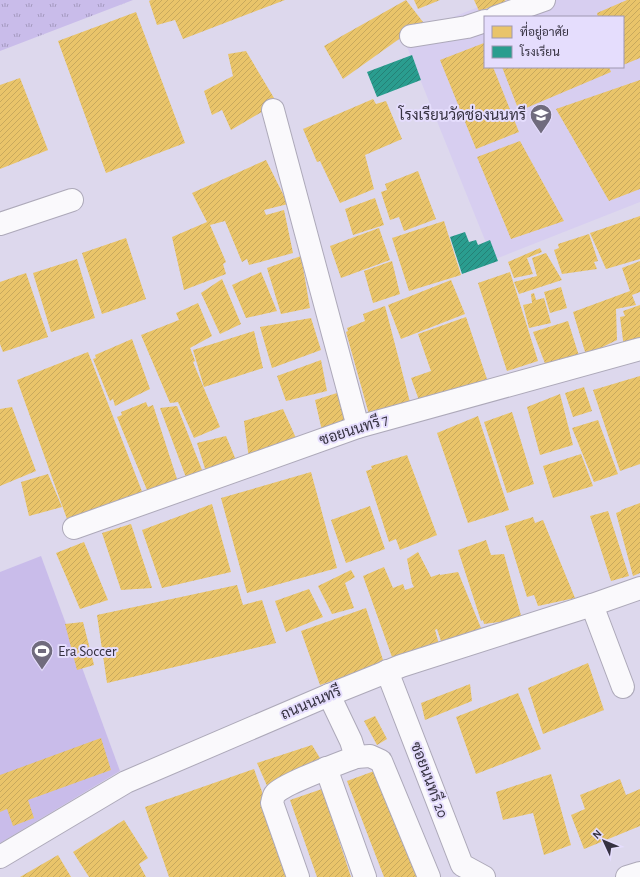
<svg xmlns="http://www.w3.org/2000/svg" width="640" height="877" viewBox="0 0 640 877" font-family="'Alegreya Sans',Sarabun,sans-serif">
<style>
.built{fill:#d7cef0;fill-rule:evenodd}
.grass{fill:url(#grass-tufts)}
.pitch{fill:#c9bcea}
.homes{fill:url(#homes-hatch)}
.schools{fill:url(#schools-hatch)}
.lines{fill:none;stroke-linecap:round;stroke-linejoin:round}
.minor-casing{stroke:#ada9b9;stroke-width:24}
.minor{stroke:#faf9fc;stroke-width:22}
.labels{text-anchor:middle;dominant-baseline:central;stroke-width:4;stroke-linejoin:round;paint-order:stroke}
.poi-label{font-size:15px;fill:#353140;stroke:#e5ddfd;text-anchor:end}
.street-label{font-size:15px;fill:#353140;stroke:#e5ddfd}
</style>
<defs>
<pattern id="grass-tufts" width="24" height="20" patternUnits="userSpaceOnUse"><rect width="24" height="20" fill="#c9bcea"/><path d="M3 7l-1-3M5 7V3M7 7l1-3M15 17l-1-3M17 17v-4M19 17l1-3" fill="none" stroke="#a499bf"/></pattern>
<pattern id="homes-hatch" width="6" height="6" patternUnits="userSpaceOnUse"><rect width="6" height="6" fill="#e9c46a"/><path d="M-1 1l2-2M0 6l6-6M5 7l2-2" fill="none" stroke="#c8a95d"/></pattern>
<pattern id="schools-hatch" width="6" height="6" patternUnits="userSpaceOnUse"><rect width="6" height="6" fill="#2a9d8f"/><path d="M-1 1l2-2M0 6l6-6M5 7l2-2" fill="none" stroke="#258176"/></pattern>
</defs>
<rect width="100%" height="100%" fill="#ddd8ed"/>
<path class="built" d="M496,0H640V202L493,260L403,37ZM485,17H623V67H485Z"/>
<polygon class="grass" points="0,0 133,0 0,51"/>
<polygon class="pitch" points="41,556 120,771 0,843 0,572"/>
<g class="homes">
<polygon points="151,0 285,0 183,39 175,20 157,25 149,1"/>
<polygon points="406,0 423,22 343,79 324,46"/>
<polygon points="414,0 440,0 418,9"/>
<polygon points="474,0 505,0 506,2 479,11"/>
<polygon points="627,0 640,0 640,58 623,65 623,17 598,17 597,13"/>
<polygon points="136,12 185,143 106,173 58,41"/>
<polygon points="484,43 485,67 493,67 519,132 476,149 440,60"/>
<polygon points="246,51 277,103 231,130 222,110 212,115 204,91 233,76 228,54"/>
<polygon points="502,67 609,67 611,72 519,111"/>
<polygon points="20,78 48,150 0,169 0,85"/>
<polygon points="640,80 640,189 609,201 556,109"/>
<polygon points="373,99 376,104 386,101 402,139 365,155 374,189 340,203 320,161 317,162 303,129"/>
<polygon points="520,141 564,221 511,239 477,157"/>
<polygon points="266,160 288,204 264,210 266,215 284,210 293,253 249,265 247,259 242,262 225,221 210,225 226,262 223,264 226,274 184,290 172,237 207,222 192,193"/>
<polygon points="418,171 436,219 404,231 399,217 390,220 381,192 387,190 385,184"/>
<polygon points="375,198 384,225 353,235 345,209"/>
<polygon points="640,216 640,259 606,269 590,233"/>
<polygon points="444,221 461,275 409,291 392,238"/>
<polygon points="379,228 390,260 341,278 330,246"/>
<polygon points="589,234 598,261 594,262 597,269 562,274 554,250 559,248 558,244"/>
<polygon points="126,238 146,299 102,314 82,253"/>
<polygon points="540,248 542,252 527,258 533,274 514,278 508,262"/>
<polygon points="546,253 562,280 519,294 514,282 537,276 532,258"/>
<polygon points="301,256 310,308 281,314 267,268"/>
<polygon points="77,259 95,318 51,332 33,273"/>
<polygon points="392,261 400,294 373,303 364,271"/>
<polygon points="640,261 640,292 632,295 636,305 616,309 617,340 586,355 573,312 630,291 622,268"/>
<polygon points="261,272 277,311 246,318 232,285"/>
<polygon points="510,272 538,361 507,371 478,283"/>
<polygon points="26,273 48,337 3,352 0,344 0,282"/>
<polygon points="222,279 241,324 220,334 201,293"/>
<polygon points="451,280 465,314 401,339 388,305"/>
<polygon points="561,287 567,308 550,313 544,292"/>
<polygon points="534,293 536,300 544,298 551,323 529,328 523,305 532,303 531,294"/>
<polygon points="198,303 212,336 190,348 195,361 193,362 220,427 194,438 178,402 170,403 141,335 179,320 176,313"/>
<polygon points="640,305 640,343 624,348 620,317 625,316 623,311"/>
<polygon points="385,306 411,406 370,418 346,332 348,331 347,328 365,321 363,314"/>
<polygon points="466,317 487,379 420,403 411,378 431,371 418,334"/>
<polygon points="311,318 321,350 272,368 260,327"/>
<polygon points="568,321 580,359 549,374 533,332"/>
<polygon points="254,331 263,368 204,387 193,350"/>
<polygon points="132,339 150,389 115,406 113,399 110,401 93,359 96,358 95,355"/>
<polygon points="88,352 143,494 67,519 17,380"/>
<polygon points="321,360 327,391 286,401 277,376"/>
<polygon points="640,376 640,464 620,471 593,390"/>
<polygon points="584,387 592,411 573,417 565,393"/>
<polygon points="337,393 349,426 323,435 315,400"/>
<polygon points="560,394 573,445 540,455 527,407"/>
<polygon points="146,402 148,407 153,405 178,482 147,490 117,417 122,415 121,412"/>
<polygon points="177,406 204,475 187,480 160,408"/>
<polygon points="12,407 36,471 0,486 0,409"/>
<polygon points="283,409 300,447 249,459 244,421"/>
<polygon points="512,412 534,484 507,493 484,422"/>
<polygon points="478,416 509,510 468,523 437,433"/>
<polygon points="598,420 618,474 594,482 572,428"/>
<polygon points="226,436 238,465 207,475 197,443"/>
<polygon points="581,454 593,486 553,498 543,466"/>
<polygon points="407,455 437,535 400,550 396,539 389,542 366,471 372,469 371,466"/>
<polygon points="311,472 337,568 247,593 221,498"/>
<polygon points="48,474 62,507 29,516 21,482"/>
<polygon points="640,503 640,573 633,576 616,513 621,511 621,510"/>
<polygon points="212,504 231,572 162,588 142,530"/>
<polygon points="370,506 385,549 346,563 331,520"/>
<polygon points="608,511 629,576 611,581 590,516"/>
<polygon points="533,517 535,523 543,520 575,598 538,606 534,595 527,597 505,526"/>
<polygon points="131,524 152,588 121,590 102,533"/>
<polygon points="486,540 491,555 504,554 522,619 484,624 483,620 481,621 458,550"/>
<polygon points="84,542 108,600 80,609 56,553"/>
<polygon points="418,552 431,577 440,574 440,575 458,572 481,628 442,644 437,629 435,630 439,644 392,657 363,576 384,567 393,588 403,584 405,590 414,587 412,583 407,559"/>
<polygon points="351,570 355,577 345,583 354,608 332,614 318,586"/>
<polygon points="237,585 243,605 262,600 276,643 107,683 97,615"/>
<polygon points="309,589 323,617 286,632 275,601"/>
<polygon points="366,608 384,663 320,685 301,631"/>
<polygon points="83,622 94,665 77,670 65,624"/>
<polygon points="588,663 604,710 543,734 528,688"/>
<polygon points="470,684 472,701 425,720 421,703"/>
<polygon points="518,693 541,749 476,774 456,717"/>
<polygon points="375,716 387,739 377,745 364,721"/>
<polygon points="101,738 111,770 28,800 34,818 13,826 7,809 0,812 0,775"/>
<polygon points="312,745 326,768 268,788 257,763"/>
<polygon points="254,769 292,877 169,877 145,807"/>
<polygon points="377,770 417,877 384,877 347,781"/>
<polygon points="551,774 571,845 544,855 533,813 503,820 496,792"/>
<polygon points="620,779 626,795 640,789 640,826 584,849 571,815 585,809 580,795"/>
<polygon points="322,789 351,877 317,877 290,800"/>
<polygon points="124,820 148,858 139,864 146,877 89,877 73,852"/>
<polygon points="58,855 71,877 20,877"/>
</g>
<g class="schools">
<polygon points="412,55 421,80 377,97 367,72"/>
<polygon points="465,232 469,242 476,240 478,245 490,240 498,261 462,274 450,237"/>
</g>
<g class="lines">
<g class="minor-casing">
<g id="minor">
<polyline points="496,17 544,0"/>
<polyline points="411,36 467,27 485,21"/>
<polyline points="273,110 358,427"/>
<polyline points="0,224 72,200"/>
<polyline points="74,528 358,427 640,349"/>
<polyline points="592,605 623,687"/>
<polyline points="387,671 462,865 484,877"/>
<polyline points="356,757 370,756 381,761 429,877"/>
<polyline points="326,768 365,877"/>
<polyline points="0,857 126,782 329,695 401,666 592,605 640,588"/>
<path d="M298,877L272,803C273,800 273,796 275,794C283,784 341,763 356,757L351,741L329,695"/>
<polyline points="627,877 640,873"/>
</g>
</g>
<use href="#minor" class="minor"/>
</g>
<defs>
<g id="school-pin" transform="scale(1.15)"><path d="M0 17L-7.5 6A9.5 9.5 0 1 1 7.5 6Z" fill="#706b7d" stroke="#e5ddfd"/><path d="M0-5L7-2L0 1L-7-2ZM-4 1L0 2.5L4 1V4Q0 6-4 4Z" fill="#fff"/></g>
<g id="stadium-pin" transform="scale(1.15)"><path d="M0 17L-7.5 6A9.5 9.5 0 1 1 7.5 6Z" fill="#706b7d" stroke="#e5ddfd"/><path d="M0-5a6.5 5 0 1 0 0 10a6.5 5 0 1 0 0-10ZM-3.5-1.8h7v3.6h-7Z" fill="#fff"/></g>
</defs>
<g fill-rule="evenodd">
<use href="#school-pin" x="541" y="115"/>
<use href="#stadium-pin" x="42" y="651"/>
</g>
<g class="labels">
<g class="poi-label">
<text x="526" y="115">โรงเรียนวัดช่องนนทรี</text>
<text x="58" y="651" text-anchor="start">Era Soccer</text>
</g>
<g class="street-label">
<text transform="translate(354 430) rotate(-18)">ซอยนนทรี 7</text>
<text transform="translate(311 703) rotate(-23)">ถนนนนทรี</text>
<text transform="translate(429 780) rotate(69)">ซอยนนทรี 20</text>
</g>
</g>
<rect x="484" y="16" width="140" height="52" fill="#e5ddfd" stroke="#9f98b1"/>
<rect x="492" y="26" width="20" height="12" fill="#e9c46a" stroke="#9f98b1"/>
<text x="520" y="36" font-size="12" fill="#353140">ที่อยู่อาศัย</text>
<rect x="492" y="46" width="20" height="12" fill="#2a9d8f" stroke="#9f98b1"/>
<text x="520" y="56" font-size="12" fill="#353140">โรงเรียน</text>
<g transform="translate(604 841) rotate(314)" stroke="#e5ddfd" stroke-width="3" paint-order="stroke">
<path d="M0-3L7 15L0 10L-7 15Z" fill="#353140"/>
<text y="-6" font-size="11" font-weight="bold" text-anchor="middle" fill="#353140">N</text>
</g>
</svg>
